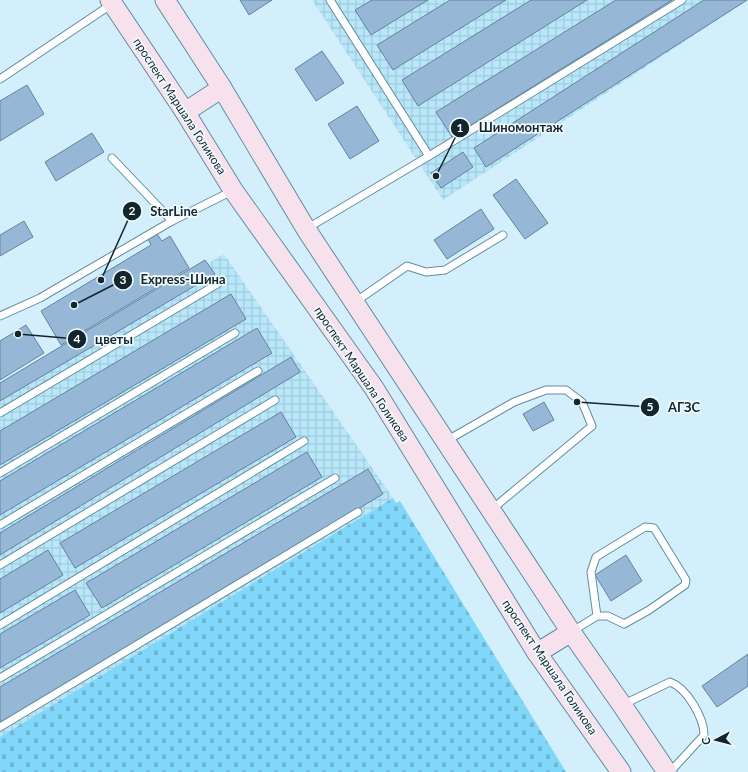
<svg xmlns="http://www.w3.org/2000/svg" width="748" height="772" viewBox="0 0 748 772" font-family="Lato,sans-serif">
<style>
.industrial{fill:url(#industrial-grid)}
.cemetery{fill:url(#cemetery-stones)}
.building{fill:#96b8d6;stroke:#63839f}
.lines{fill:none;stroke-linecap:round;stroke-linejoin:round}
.lane-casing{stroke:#608ea0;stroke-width:9}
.secondary-casing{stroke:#608ea0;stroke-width:21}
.lane{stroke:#fff;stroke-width:7}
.secondary{stroke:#f6e1ec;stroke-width:19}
.labels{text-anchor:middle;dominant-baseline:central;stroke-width:3.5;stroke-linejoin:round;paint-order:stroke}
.street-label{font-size:12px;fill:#13252d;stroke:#f0f9fd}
.leader{fill:none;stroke:#13252d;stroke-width:1.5}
.callout-dot{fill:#13252d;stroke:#f0f9fd;stroke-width:1.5}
.mark-label{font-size:12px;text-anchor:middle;font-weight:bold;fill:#fff}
.callout-label{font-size:13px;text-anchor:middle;font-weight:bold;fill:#13252d;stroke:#f0f9fd;stroke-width:3.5;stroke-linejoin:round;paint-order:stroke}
</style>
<defs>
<pattern id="industrial-grid" width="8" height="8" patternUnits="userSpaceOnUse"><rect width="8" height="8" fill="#b9e7fa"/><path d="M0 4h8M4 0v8" fill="none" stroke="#9ec6d7"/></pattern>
<pattern id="cemetery-stones" width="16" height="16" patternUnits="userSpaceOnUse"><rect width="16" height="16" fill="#80d7f9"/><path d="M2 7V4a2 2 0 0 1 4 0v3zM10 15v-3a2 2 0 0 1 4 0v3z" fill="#6eb8d6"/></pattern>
</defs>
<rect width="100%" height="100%" fill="#d3effc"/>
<g class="industrial">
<polygon points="312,0 748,0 443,200"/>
<polygon points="224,254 393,498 0,737 0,384"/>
</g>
<polygon class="cemetery" points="393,498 396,503 400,501 566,772 0,772 0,737"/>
<g class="building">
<polygon points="240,0 272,0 249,15"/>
<polygon points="372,0 428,0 371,35 355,10"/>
<polygon points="450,0 506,0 393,70 377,45"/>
<polygon points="531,0 587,0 418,106 402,80"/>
<polygon points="616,0 672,0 452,137 436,112"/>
<polygon points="704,0 747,0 486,167 474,148"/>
<polygon points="322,51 344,83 316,101 295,69"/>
<polygon points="27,85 44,114 0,141 0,101"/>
<polygon points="357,106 379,141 350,159 328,124"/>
<polygon points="92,133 104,152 56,181 45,162"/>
<polygon points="463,152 473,167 441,188 431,173"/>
<polygon points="516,179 548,223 525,239 493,195"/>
<polygon points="481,209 494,229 447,259 434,240"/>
<polygon points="24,221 33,237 0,256 0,235"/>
<polygon points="157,234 162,241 170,236 189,268 61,345 41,311 151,245 148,239"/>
<polygon points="205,260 215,274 0,401 0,383"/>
<polygon points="231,294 246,319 0,465 0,431"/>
<polygon points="26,325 44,353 0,380 0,341"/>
<polygon points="257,328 272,353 0,515 0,481"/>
<polygon points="291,357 300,372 0,555 0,533"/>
<polygon points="544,402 554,420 533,431 523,414"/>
<polygon points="281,412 296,437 75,568 60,543"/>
<polygon points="307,452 322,477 102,608 86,583"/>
<polygon points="368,469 383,494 0,723 0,687"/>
<polygon points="48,550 63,575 0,613 0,579"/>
<polygon points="626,555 642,581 611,601 595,575"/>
<polygon points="75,590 90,615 0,668 0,634"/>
<polygon points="748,654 748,686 717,707 702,686"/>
</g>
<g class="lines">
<g class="lane-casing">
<g id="lane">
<polyline points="0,79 112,4"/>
<polyline points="429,156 682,0"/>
<polyline points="112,158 172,221"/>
<polyline points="306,229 429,156 330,0"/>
<polyline points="355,302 407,266 426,272 445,270 503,235"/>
<polyline points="0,316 40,298 172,221 232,191"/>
<polyline points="0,413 219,283"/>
<polyline points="446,441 514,402 546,390 566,390 582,402 592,426 491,510"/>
<polyline points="0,473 235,333"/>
<polyline points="0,525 258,371"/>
<polyline points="0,565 275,400"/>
<polyline points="0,625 304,441"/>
<polyline points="571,632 597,616 608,616 624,624 649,610 685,585 686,580 654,528 645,527 596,557 591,572 597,616"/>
<polyline points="0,678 335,478"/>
<path d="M622,705L670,682C687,688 704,718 704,735L670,772"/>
<polyline points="0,727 358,512"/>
</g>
</g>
<g class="secondary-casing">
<g id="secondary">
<polyline points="110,0 185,112 233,190 374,388 537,653 621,772"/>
<polyline points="165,0 222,88 306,229 571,632 622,705 667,772"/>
<polyline points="185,112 222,88"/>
<polyline points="537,653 571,632"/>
</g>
</g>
<use href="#lane" class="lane"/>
<use href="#secondary" class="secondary"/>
</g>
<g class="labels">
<g class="street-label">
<text transform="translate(180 106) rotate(57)">проспект Маршала Голикова</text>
<text transform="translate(362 374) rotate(56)">проспект Маршала Голикова</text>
<text transform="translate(550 667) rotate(56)">проспект Маршала Голикова</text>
</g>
</g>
<path class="leader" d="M436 176L460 128M101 280L132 211M74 305L123 280M18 334L77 339M577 402L650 407"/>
<g class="callout-dot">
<circle cx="436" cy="176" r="4"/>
<circle cx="101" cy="280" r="4"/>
<circle cx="74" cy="305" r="4"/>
<circle cx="18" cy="334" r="4"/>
<circle cx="577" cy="402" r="4"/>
<circle cx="460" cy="128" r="10"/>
<circle cx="132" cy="211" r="10"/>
<circle cx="123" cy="280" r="10"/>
<circle cx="77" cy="339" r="10"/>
<circle cx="650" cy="407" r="10"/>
</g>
<g class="mark-label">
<text x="460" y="132">1</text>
<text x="132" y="215">2</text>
<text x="123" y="284">3</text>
<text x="77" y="343">4</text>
<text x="650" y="411">5</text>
</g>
<g class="callout-label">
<text x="521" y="132">Шиномонтаж</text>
<text x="174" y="216">StarLine</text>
<text x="183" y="284">Express-Шина</text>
<text x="114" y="344">цветы</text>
<text x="684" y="412">АГЗС</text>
</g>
<g transform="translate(716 740) rotate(263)" stroke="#f0f9fd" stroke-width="3" paint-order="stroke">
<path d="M0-3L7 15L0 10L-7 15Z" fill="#13252d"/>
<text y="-6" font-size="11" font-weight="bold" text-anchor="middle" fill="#13252d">С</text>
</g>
</svg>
